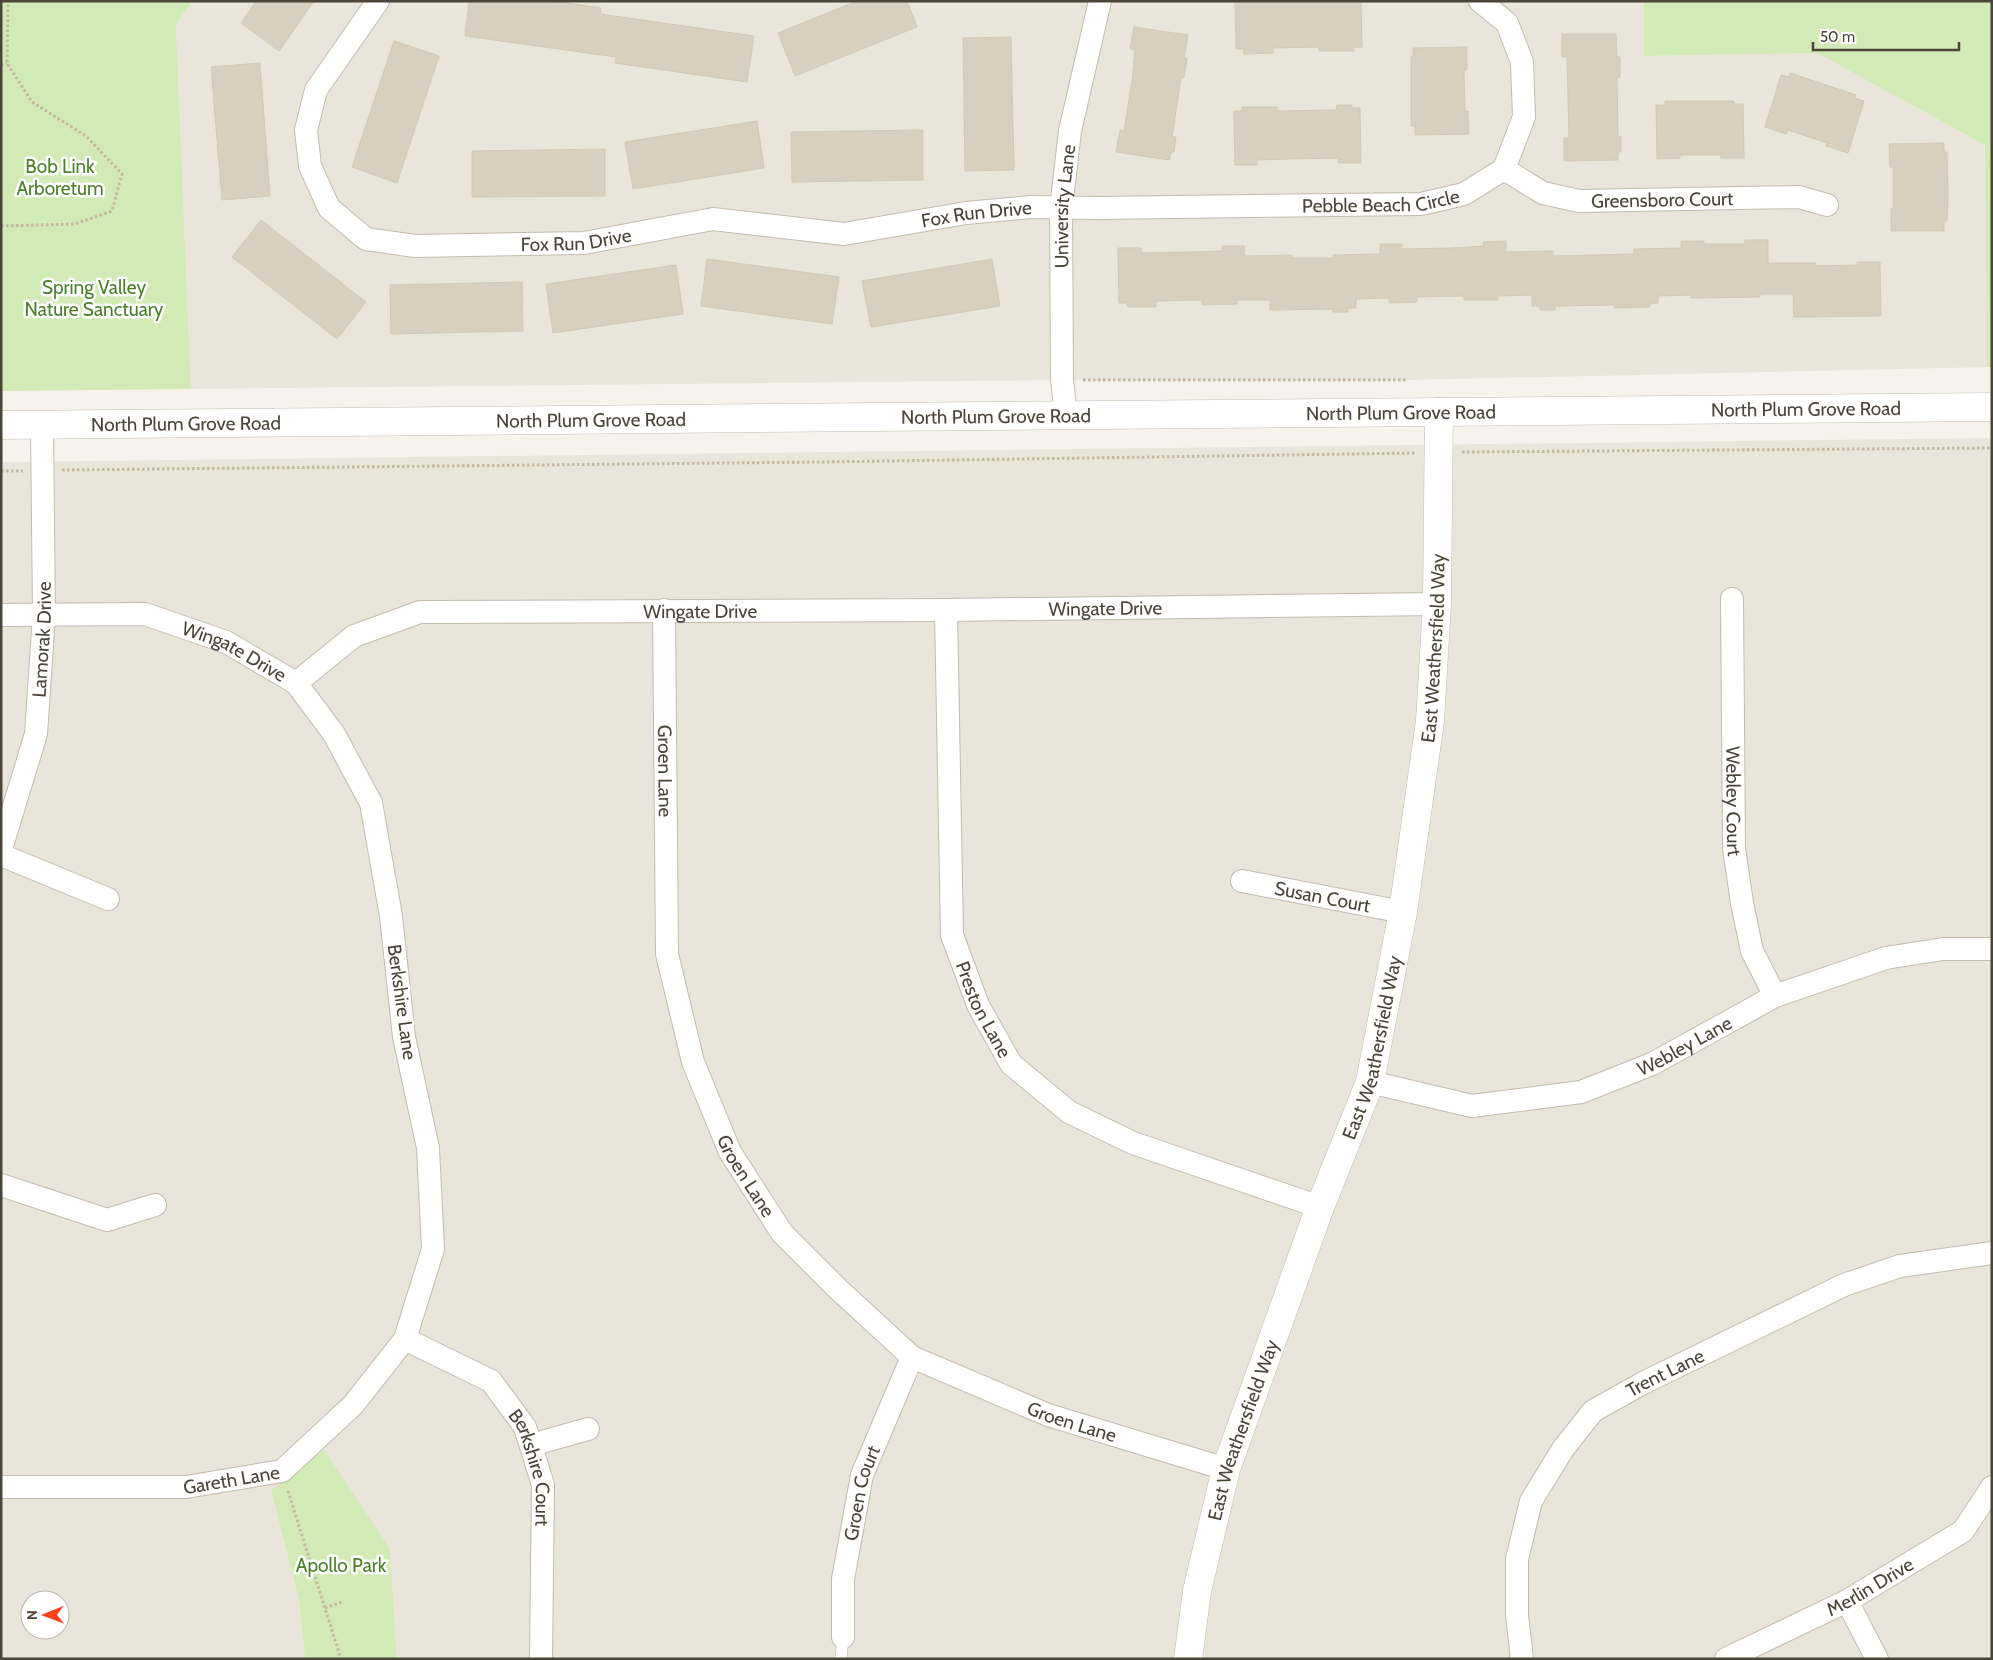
<svg xmlns="http://www.w3.org/2000/svg" width="1993" height="1660" viewBox="0 0 1993 1660" font-family="Cabin,sans-serif">
<style>
.residential{fill:#eae5da;fill-rule:evenodd}
.green{fill:#d2eab5}
.building{fill:#d8cfc1;stroke:#d3c7b4}
.lines{fill:none;stroke-linecap:round;stroke-linejoin:round}
.service-casing{stroke:#c2bbae;stroke-width:12}
.minor-casing{stroke:#c2bbae;stroke-width:24}
.tertiary-casing{stroke:#c2bbae;stroke-width:29}
.path{stroke:#c4b79f;stroke-width:3;stroke-dasharray:2.5 2.5;stroke-linecap:butt}
.service{stroke:#fff;stroke-width:11}
.minor{stroke:#fff;stroke-width:22}
.tertiary{stroke:#fff;stroke-width:28}
.labels{text-anchor:middle;dominant-baseline:central;stroke-width:5;stroke-linejoin:round;paint-order:stroke}
.park-label{font-size:19px;fill:#4a7f2a;stroke:#fff}
.street-label{font-size:19px;fill:#4b4439;stroke:#fff}
</style>
<rect width="100%" height="100%" fill="#f6f3ec"/>
<g class="residential">
<polygon points="192,1 1644,1 1644,56 1817,53 1985,145 1987,367 1407,380 1062,380 191,389 176,25"/>
<path d="M1992,438V1659H397L390,1549L271,1491L299,1600L305,1659H1V462ZM30,1600H60V1630H30Z"/>
</g>
<g class="green">
<polygon points="1,1 192,1 176,25 191,389 1,391"/>
<polygon points="1644,1 1992,1 1992,367 1987,367 1985,145 1817,53 1644,56"/>
<polygon points="324,1450 390,1549 397,1659 305,1659 299,1600 271,1491"/>
</g>
<g class="building">
<polygon points="256,1 314,1 279,51 241,23"/>
<polygon points="469,1 553,1 601,8 600,14 754,36 747,82 615,63 616,57 465,36"/>
<polygon points="857,1 907,1 917,27 795,76 778,33"/>
<polygon points="1235,1 1361,1 1362,47 1354,47 1354,51 1319,51 1319,47 1273,48 1273,53 1244,54 1244,49 1236,49"/>
<polygon points="1134,27 1188,35 1184,58 1187,58 1184,78 1181,78 1172,137 1176,137 1174,152 1171,152 1169,160 1116,152 1120,130 1124,131 1132,81 1135,50 1130,49"/>
<polygon points="1562,34 1616,34 1617,57 1620,57 1620,77 1617,78 1618,137 1621,137 1621,152 1618,152 1618,160 1564,161 1564,138 1569,138 1567,57 1562,57"/>
<polygon points="1011,37 1014,170 965,171 963,38"/>
<polygon points="394,41 439,56 397,183 352,167"/>
<polygon points="1467,47 1467,70 1464,70 1465,112 1468,111 1469,134 1415,135 1415,126 1411,126 1411,57 1413,57 1413,48"/>
<polygon points="260,63 270,196 222,200 211,67"/>
<polygon points="1790,73 1856,95 1855,98 1864,101 1848,153 1826,146 1827,143 1788,130 1786,134 1765,127 1781,75 1789,77"/>
<polygon points="1665,101 1734,101 1734,104 1743,104 1744,158 1721,158 1721,155 1680,155 1680,158 1657,159 1656,105 1665,105"/>
<polygon points="1337,105 1352,105 1352,108 1360,108 1361,163 1338,163 1338,158 1288,159 1257,160 1257,165 1235,165 1234,111 1242,111 1242,107 1277,107 1277,111 1336,110"/>
<polygon points="757,121 764,168 633,189 625,142"/>
<polygon points="923,130 923,180 792,182 791,132"/>
<polygon points="1944,143 1944,152 1947,152 1948,193 1947,221 1944,221 1944,231 1891,231 1891,209 1893,209 1893,167 1890,167 1889,144"/>
<polygon points="605,149 605,196 472,197 472,151"/>
<polygon points="261,220 366,302 337,339 232,257"/>
<polygon points="1745,240 1768,240 1768,263 1816,263 1816,266 1857,265 1857,262 1880,262 1881,316 1794,317 1793,294 1760,294 1760,297 1691,298 1691,295 1658,296 1658,303 1650,304 1650,307 1614,308 1614,305 1555,306 1555,310 1540,310 1540,306 1532,306 1532,295 1498,296 1498,300 1464,300 1464,296 1417,297 1417,302 1389,303 1389,298 1356,299 1356,308 1348,308 1348,312 1333,312 1333,309 1270,310 1270,300 1237,300 1237,304 1202,305 1202,300 1156,301 1156,307 1128,307 1127,303 1119,303 1118,248 1141,248 1141,253 1191,252 1222,251 1222,246 1244,246 1245,256 1292,255 1292,258 1333,258 1333,255 1380,254 1380,244 1402,244 1402,249 1452,248 1484,246 1483,242 1506,241 1506,252 1553,251 1553,256 1634,254 1634,249 1681,248 1681,241 1704,241 1704,244 1745,244"/>
<polygon points="707,259 839,277 832,324 701,306"/>
<polygon points="992,259 1000,306 871,327 862,281"/>
<polygon points="676,265 683,314 553,333 546,284"/>
<polygon points="522,282 523,331 391,334 390,285"/>
</g>
<g class="lines">
<g class="service-casing">
<polyline id="service" points="841,1659 843,1637"/>
</g>
<g class="minor-casing">
<g id="minor">
<path id="s1" d="M378,1L316,90L306,130L310,166L329,208L366,239L415,246L584,243L713,219L844,234L966,213L1031,207L1097,208L1421,204L1464,194L1504,169L1524,117L1522,62L1507,23L1480,1"/>
<path id="s2" d="M1504,169L1543,193L1579,201L1799,197L1827,205"/>
<path id="s3" d="M1066,415L1062,380L1061,208L1070,131L1100,1"/>
<path id="s4" d="M1732,599L1734,848L1742,903L1752,951L1775,996"/>
<path id="s5" d="M664,610L667,954L693,1062L730,1152L782,1233L838,1289L912,1357L1048,1415L1226,1469"/>
<path id="s6" d="M946,610L952,935L978,1005L1011,1064L1069,1112L1133,1143L1320,1207"/>
<path id="s7" d="M1,615L145,614L226,642L296,683L354,636L420,612L946,610L1437,604"/>
<path id="s8" d="M1,849L36,734L44,615L42,425"/>
<polyline points="1,855 108,899"/>
<path id="s9" d="M1242,881L1403,912"/>
<path id="s10" d="M1370,1082L1472,1106L1581,1092L1652,1064L1775,996L1886,958L1943,949H1992"/>
<polyline points="1,1185 107,1220 155,1205"/>
<path id="s11" d="M405,1339L491,1381L525,1427L543,1485L541,1659"/>
<polyline points="531,1445 588,1429"/>
<path id="s12" d="M1,1487H186L282,1471L353,1405L405,1339L433,1249L428,1148L404,1037L391,916L371,803L334,734L296,683"/>
<polyline points="1847,1601 1877,1659"/>
<path id="s13" d="M843,1637V1579L862,1475L912,1357"/>
<path id="s14" d="M1522,1659L1517,1615V1559L1531,1501L1563,1449L1593,1411L1643,1383L1844,1285L1900,1266L1992,1253"/>
<path id="s15" d="M1726,1659L1847,1601L1963,1531L1992,1487"/>
</g>
</g>
<g class="tertiary-casing">
<g id="tertiary">
<path id="s16" d="M1,425L1992,407"/>
<path id="s17" d="M1188,1659L1197,1591L1226,1469L1320,1207L1370,1082L1403,912L1430,721L1437,604L1439,412"/>
</g>
</g>
<g class="path">
<polyline points="1,65 7,63"/>
<polyline points="1,226 75,224 112,211 122,174 86,136 32,102 7,63 8,1"/>
<polyline points="1083,380 1407,380"/>
<polyline points="1462,452 1992,448"/>
<polyline points="62,470 821,462 1416,453"/>
<polyline points="1,471 23,471"/>
<polyline points="288,1491 341,1659"/>
<polyline points="312,1569 337,1566"/>
<polyline points="325,1608 342,1602"/>
</g>
<use href="#service" class="service"/>
<use href="#minor" class="minor"/>
<use href="#tertiary" class="tertiary"/>
</g>
<g class="labels">
<g class="park-label">
<text x="60" y="166">Bob Link<tspan x="60" dy="22">Arboretum</tspan></text>
<text x="94" y="287">Spring Valley<tspan x="94" dy="22">Nature Sanctuary</tspan></text>
<text x="341" y="1565">Apollo Park</text>
</g>
<g class="street-label">
<text stroke="none"><textPath href="#s1" startOffset="1301">Pebble Beach Circle</textPath></text>
<text stroke="none"><textPath href="#s2" startOffset="166">Greensboro Court</textPath></text>
<text stroke="none"><textPath href="#s3" startOffset="209">University Lane</textPath></text>
<text stroke="none"><textPath href="#s1" startOffset="896">Fox Run Drive</textPath></text>
<text stroke="none"><textPath href="#s1" startOffset="491">Fox Run Drive</textPath></text>
<text stroke="none"><textPath href="#s16" startOffset="1805">North Plum Grove Road</textPath></text>
<text stroke="none"><textPath href="#s16" startOffset="1400">North Plum Grove Road</textPath></text>
<text stroke="none"><textPath href="#s16" startOffset="995">North Plum Grove Road</textPath></text>
<text stroke="none"><textPath href="#s16" startOffset="590">North Plum Grove Road</textPath></text>
<text stroke="none"><textPath href="#s16" startOffset="185">North Plum Grove Road</textPath></text>
<text stroke="none"><textPath href="#s7" startOffset="1141">Wingate Drive</textPath></text>
<text stroke="none"><textPath href="#s7" startOffset="736">Wingate Drive</textPath></text>
<text stroke="none"><textPath href="#s8" startOffset="215">Lamorak Drive</textPath></text>
<text stroke="none"><textPath href="#s17" startOffset="1046">East Weathersfield Way</textPath></text>
<text stroke="none"><textPath href="#s7" startOffset="241">Wingate Drive</textPath></text>
<text stroke="none"><textPath href="#s5" startOffset="161">Groen Lane</textPath></text>
<text stroke="none"><textPath href="#s4" startOffset="202">Webley Court</textPath></text>
<text stroke="none"><textPath href="#s9" startOffset="82">Susan Court</textPath></text>
<text transform="translate(402 1002) rotate(82)">Berkshire Lane</text>
<text stroke="none"><textPath href="#s6" startOffset="406">Preston Lane</textPath></text>
<text stroke="none"><textPath href="#s10" startOffset="328">Webley Lane</textPath></text>
<text stroke="none"><textPath href="#s17" startOffset="641">East Weathersfield Way</textPath></text>
<text stroke="none"><textPath href="#s5" startOffset="581">Groen Lane</textPath></text>
<text stroke="none"><textPath href="#s14" startOffset="351">Trent Lane</textPath></text>
<text stroke="none"><textPath href="#s5" startOffset="1001">Groen Lane</textPath></text>
<text stroke="none"><textPath href="#s17" startOffset="236">East Weathersfield Way</textPath></text>
<text stroke="none"><textPath href="#s11" startOffset="194">Berkshire Court</textPath></text>
<text stroke="none"><textPath href="#s12" startOffset="231">Gareth Lane</textPath></text>
<text stroke="none"><textPath href="#s13" startOffset="146">Groen Court</textPath></text>
<text stroke="none"><textPath href="#s15" startOffset="161">Merlin Drive</textPath></text>
</g>
</g>
<rect width="1993" height="1660" fill="none" stroke="#4b4439" stroke-width="5"/>
<g transform="translate(45 1615) rotate(269)"><circle r="24" fill="#ffffff" stroke="#b7b4b0"/>
<path d="M0-4L9 19L0 12L-9 19Z" fill="#fc3f1d"/>
<text y="-8" font-size="14" font-weight="bold" text-anchor="middle" fill="#4b4439">N</text>
</g>
<path d="M1813 42v8h146v-8" fill="none" stroke="#4b4439" stroke-width="2.5"/>
<text x="1820" y="42" font-size="15" fill="#4b4439" stroke="#ffffff" stroke-width="4" paint-order="stroke">50 m</text>
</svg>
